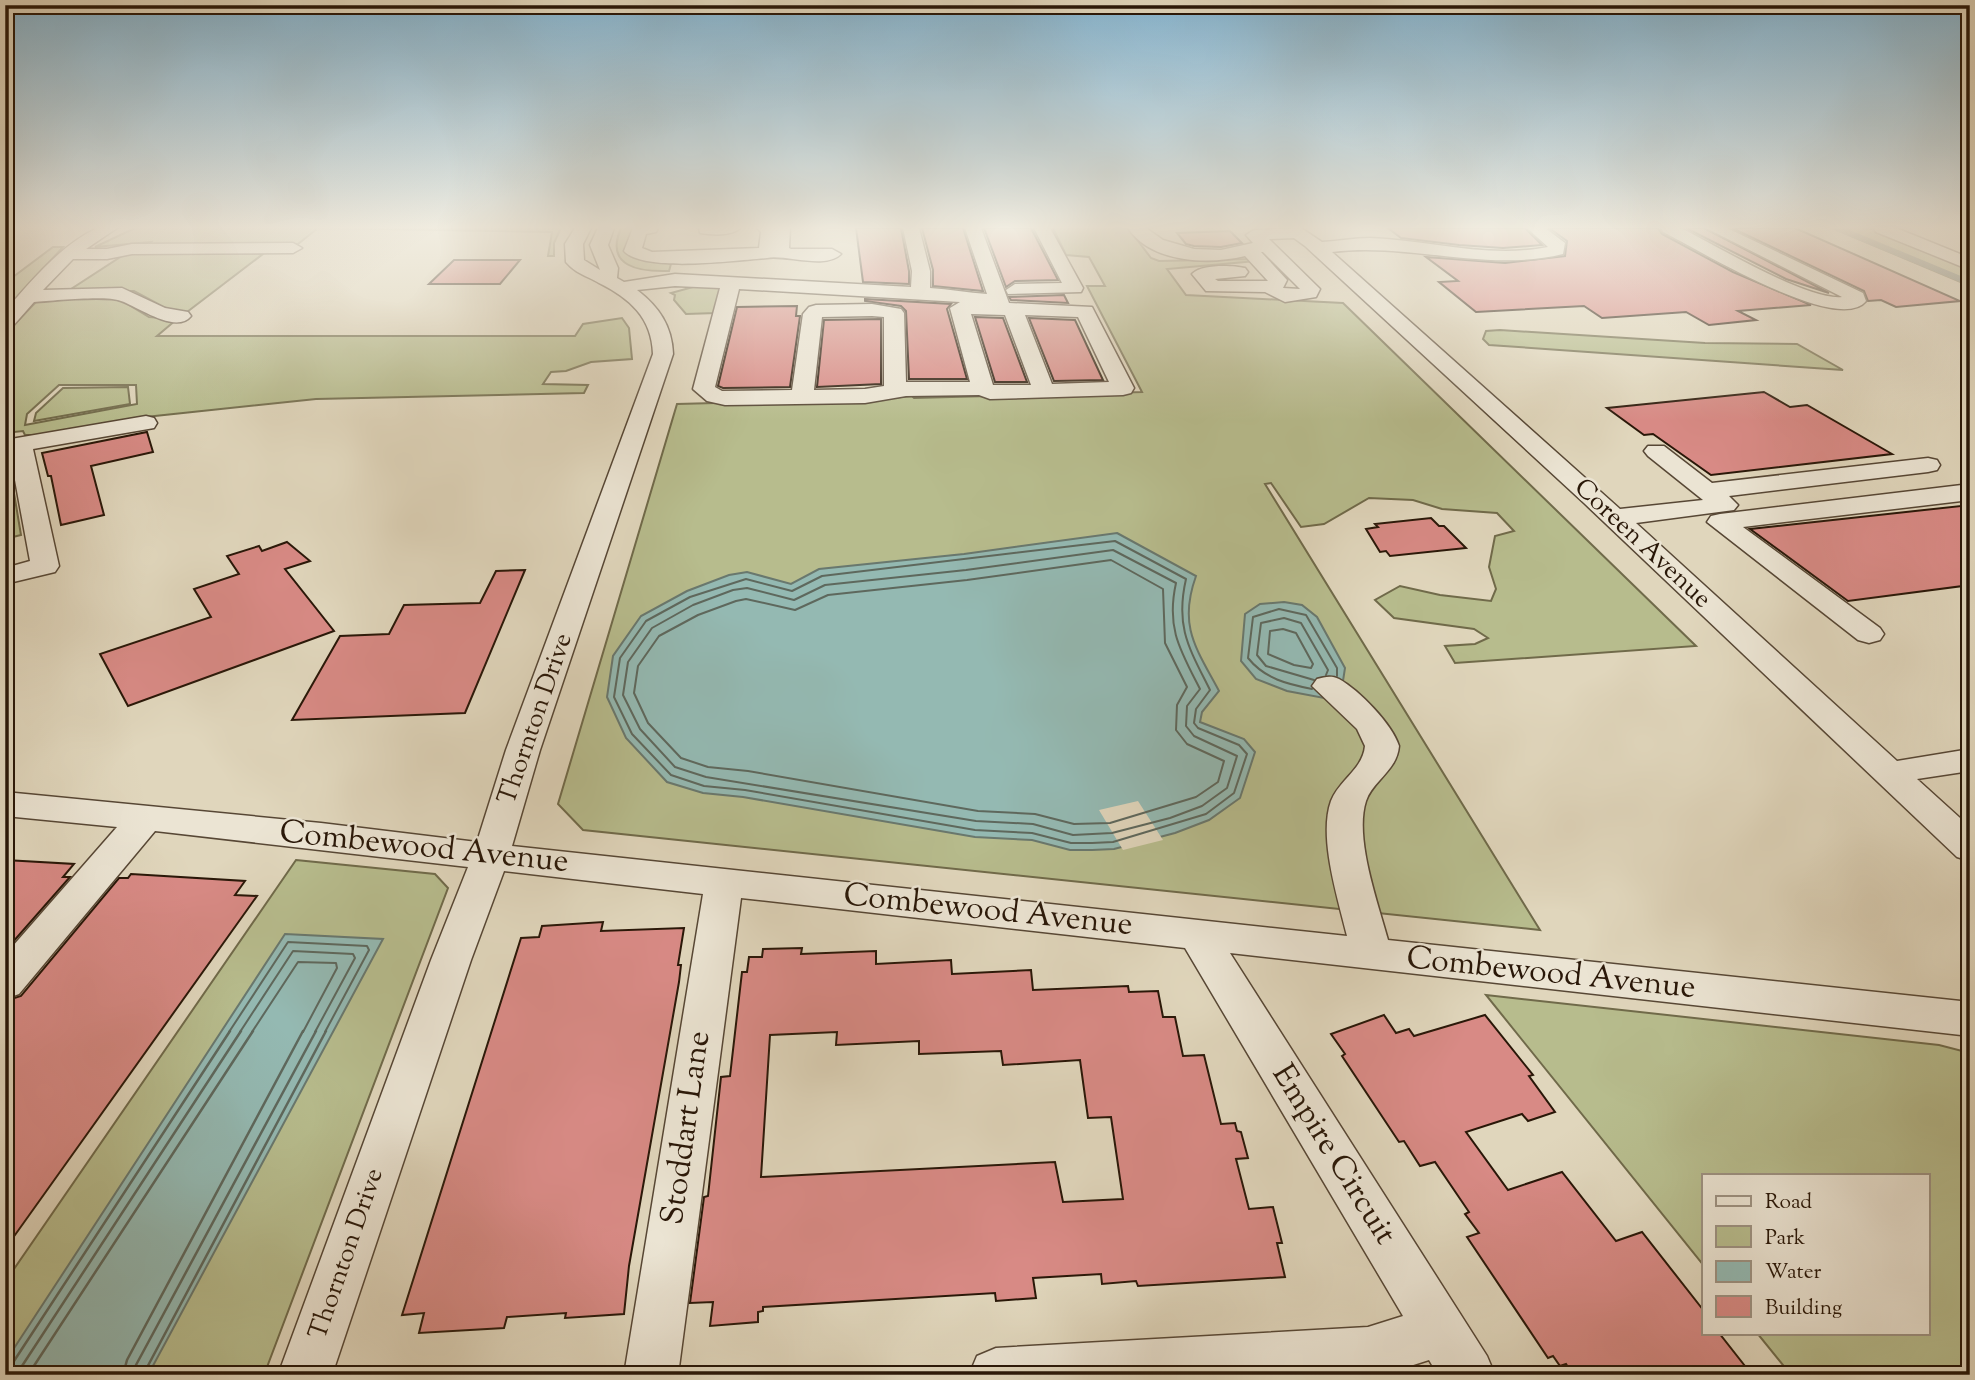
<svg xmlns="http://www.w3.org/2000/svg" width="1975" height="1380" viewBox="0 0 1975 1380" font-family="'Sorts Mill Goudy',serif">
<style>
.green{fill:#b7bc8d;stroke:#706a4a;stroke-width:2;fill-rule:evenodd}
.water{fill:#94b9b2;stroke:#69786e;stroke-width:2}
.pier{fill:#e0d6bc}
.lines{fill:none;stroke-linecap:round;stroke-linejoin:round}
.shore-far1{stroke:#5e685d;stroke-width:2}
.shore{stroke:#5e685d;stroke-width:2.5}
.stream{stroke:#69786e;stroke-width:6}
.building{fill:#d88a85;stroke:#291708;stroke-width:2;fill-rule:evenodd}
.minor-casing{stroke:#574735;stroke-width:3}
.minor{fill:#ebe4d3;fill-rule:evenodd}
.labels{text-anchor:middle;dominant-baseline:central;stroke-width:5;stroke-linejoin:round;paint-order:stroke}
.street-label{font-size:26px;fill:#291708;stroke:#ebe4d3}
.near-street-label{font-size:32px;fill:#291708;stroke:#ebe4d3}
</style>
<rect width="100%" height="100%" fill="#e0d6bc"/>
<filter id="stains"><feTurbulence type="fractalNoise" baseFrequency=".00286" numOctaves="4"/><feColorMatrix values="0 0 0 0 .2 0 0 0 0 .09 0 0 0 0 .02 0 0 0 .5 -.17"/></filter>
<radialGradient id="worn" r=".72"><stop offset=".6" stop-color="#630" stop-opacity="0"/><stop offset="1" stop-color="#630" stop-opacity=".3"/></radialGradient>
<g class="green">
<polygon points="135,228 561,228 554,243 554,256 548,256 552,232 318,228 298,244 147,246 151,242 95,247"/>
<path d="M621,228H640L635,230L629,249L671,264L669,271C640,272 604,267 621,228Z"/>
<polygon points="1053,228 1128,228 1151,258 1159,261 1252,259 1256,261 1167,269 1186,295 1343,303 1696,646 1455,663 1445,646 1475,644 1488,638 1474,629 1394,618 1375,600 1400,586 1440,595 1491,601 1496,589 1489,567 1495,536 1514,531 1497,513 1442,509 1413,500 1369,498 1324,524 1301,527 1271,483 1265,484 1540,930 583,830 558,804 677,404 880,399 912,396 914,398 1142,392 1087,286 1105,286 1089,257 1066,255"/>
<polygon points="1832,228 1869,228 1970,270 1970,286"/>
<polygon points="53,247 63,247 5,311 5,283"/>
<polygon points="128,252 263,254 187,312 171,311 134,291 68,291"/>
<polygon points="693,287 720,287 716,313 686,314 674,300 675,295 671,293"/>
<path d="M56,298L119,299L149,317L177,319L157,336H575L583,324L622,318L629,328L632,359L591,362L566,371L551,372L543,384L588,385L584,393L316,399L136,418L43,435H25L23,431L5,433V334L37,301ZM59,385H136L137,404L25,425L27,414Z"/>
<polygon points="1500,330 1705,343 1797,344 1843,370 1489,345 1483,339 1486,331"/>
<polygon points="128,387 130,404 34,421 36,413 63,388"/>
<polygon points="5,460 9,463 21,535 5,539"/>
<polygon points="296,860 435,874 448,888 264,1375 5,1375 5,1282"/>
<polygon points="1486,995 1939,1045 1970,1053 1970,1375 1791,1375 1757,1333 1928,1333 1928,1175 1704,1175 1704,1266"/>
</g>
<g class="water">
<path d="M1117,533L1196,576C1178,626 1196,648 1219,691L1202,712L1200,722L1244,739L1255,752L1240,798L1209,820L1175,833L1114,849L1092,850H1070L1032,840L975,837L743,797L703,793L667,782L626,738L607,697L613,656L641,616L687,591L729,575L747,572L791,584L819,569L964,554Z"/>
<polygon points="1284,602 1302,605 1317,617 1345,668 1343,681 1324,698 1287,691 1256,679 1241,661 1245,614 1260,604"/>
<polygon points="285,934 383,939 148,1375 5,1375 5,1362"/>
</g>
<polygon class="pier" points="1138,801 1163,840 1123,850 1099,810"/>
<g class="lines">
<g class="shore-far1">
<path d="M1115,541L1186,579C1175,627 1189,648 1210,690L1196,709L1194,723L1198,728L1239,745L1247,754L1234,793L1206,814L1113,842L1092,843H1071L1032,833L975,830L745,790L704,786L671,775L632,734L614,697L620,658L646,621L690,597L746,579L792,591L822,576Z"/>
<path d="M1113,550L1176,583C1166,628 1180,650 1200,689L1187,706L1186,726L1194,736L1237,756L1227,788L1202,806L1170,818L1112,833L1073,835L1033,824L976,821L706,777L675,767L640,729L623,695L628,662L652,628L693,605L733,590L747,588L794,600L825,585L966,570Z"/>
<polygon points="1111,560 1163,589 1165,643 1187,687 1177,705 1176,730 1187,744 1224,761 1218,782 1196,797 1110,823 1074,824 1035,814 978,811 748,771 708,767 681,758 648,723 634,693 638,666 659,636 698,615 736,601 746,599 795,610 828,595 967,580"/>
<polygon points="1283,629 1296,633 1313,664 1311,668 1294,665 1268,654 1270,631"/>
<polyline points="1314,680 1266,666 1257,655 1261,623 1284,618 1301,623 1328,670 1326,675"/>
<path d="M1312,689C1287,684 1265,679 1248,658L1253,617L1279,609L1306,615L1337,668V676"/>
<polyline points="229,1032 288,942 367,946 369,950 325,1032"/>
<polyline points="240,1032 293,951 353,954 355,958 315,1032"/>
<polyline points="252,1032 298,962 336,963 337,968 303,1032"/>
</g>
<g class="shore">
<polyline points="5,1365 14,1361 230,1031"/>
<polyline points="5,1373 15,1372 22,1366 241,1031"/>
<polyline points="28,1375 253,1031"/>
<polyline points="123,1375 127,1360 303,1031"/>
<polyline points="134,1375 136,1365 316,1031"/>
<polyline points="143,1375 326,1031"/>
</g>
<polyline class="stream" points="1837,228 1970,283"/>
</g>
<g class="building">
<polygon points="856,228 901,228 909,271 909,284 863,282"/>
<polygon points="922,228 963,228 983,291 933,286 933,270"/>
<polygon points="984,228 1031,228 1058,280 1015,281 1006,287"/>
<polygon points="1388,228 1525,228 1542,245 1503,248 1459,245 1401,238"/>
<polygon points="1549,228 1658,228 1662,234 1733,272 1811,305 1738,311 1756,320 1709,325 1686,312 1602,318 1584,306 1476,312 1439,282 1458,281 1426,257 1505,263 1565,256 1567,241"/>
<polygon points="1686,228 1704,228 1829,293 1786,279"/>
<polygon points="1732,228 1795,228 1960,301 1896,307 1881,300 1868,301 1864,291"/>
<polygon points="1230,231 1242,243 1221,247 1194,246 1186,244 1177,233"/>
<polygon points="454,260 520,260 500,284 429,284"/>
<polygon points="1064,295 1068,303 1011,300 1009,297"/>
<polygon points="865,299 951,304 947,309 967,379 909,379 906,311 901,306 865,301"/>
<polygon points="797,306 796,316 800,316 790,387 723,388 718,386 737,307"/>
<polygon points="975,317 1003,318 1027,382 995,382"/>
<polygon points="1029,318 1075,320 1103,380 1054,381"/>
<polygon points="881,319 881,384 817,387 824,320"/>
<polygon points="1764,392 1790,407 1807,405 1892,454 1711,475 1653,434 1644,435 1607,408"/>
<polygon points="147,432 153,452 91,466 104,515 61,525 51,476 48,476 42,453"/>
<polygon points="1970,505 1970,585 1848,601 1750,529"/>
<polygon points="1431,518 1439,526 1444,526 1466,548 1390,556 1386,551 1380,552 1366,529 1378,527 1375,524"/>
<polygon points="287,542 310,561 285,569 334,631 128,706 100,654 211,617 194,589 239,574 227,556 259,546 262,551"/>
<polygon points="525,570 465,713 292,720 340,636 389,634 404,605 480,603 496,571"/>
<polygon points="5,860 74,864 63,877 70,877 5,951"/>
<polygon points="131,874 245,881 235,895 257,896 5,1249 5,1001 21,996 119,878 128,878"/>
<polygon points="603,922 601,931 684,928 678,965 681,965 679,982 629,1266 624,1314 565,1318 566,1313 507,1317 504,1328 419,1333 424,1313 402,1315 521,938 539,937 542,926"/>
<path d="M802,948L801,954L876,951V964L951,960L952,974L1031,970L1033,990L1128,986L1129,992L1158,991L1163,1017H1175L1183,1056L1204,1055L1221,1124L1235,1123L1237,1131L1241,1132L1248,1158L1236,1159L1249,1209L1273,1207L1282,1243H1277L1285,1277L1138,1286L1136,1281L1102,1284L1101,1274L1033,1278L1036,1298L996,1301L995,1293L763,1307V1311L758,1312V1322L710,1326L713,1302L690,1303L704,1197L708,1196L721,1077L730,1076L742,972H747L749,957H762L763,949ZM837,1032L836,1045L919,1041V1054L1001,1051L1003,1065L1080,1060L1088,1118L1111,1117L1123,1199L1063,1202L1055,1162L761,1177L770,1035Z"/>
<polygon points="1384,1015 1396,1033 1409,1029 1414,1036 1485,1015 1533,1075 1529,1076 1555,1112 1528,1121 1522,1114 1466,1132 1508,1190 1562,1172 1616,1241 1642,1232 1704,1311 1704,1333 1719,1333 1752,1375 1573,1375 1566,1364 1560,1366 1553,1356 1548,1358 1467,1237 1479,1233 1465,1214 1469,1212 1435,1162 1420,1166 1404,1141 1399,1142 1342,1056 1345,1054 1331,1034"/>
</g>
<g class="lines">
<g class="minor-casing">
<g id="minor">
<path d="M97,228H117L86,249H107L132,244L293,243L302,248L293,253L132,254L107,259H73L43,290L122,288L165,308L188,312L191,316C176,335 137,306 121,301C105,295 53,301 34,302L12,327L5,329V311C33,279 59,247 97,228Z"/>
<path d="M575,228H591L583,244L584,260L600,270L590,245L598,228H614L608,245L618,268L617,278L624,282L675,274L911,287L912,271L903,228H919L930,271V288C949,289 968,293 987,294L965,228H981L1009,303L1092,307L1134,388L1131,393L1123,395L990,399L979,395L906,396L865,403L725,405L707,401L693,389L720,288L675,286L637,290C659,307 672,326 673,354L540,750L512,846L1347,936C1338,899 1318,837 1331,801C1339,780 1363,769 1365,746L1357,729L1312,686L1317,679C1325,677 1331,675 1339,679C1359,690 1392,724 1399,746C1397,771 1373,780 1366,801C1354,838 1378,903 1388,940L1970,1002V1036L1230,953L1459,1312L1487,1356L1495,1375H1438L1429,1360L1382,1375H969L977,1356L996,1348L1368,1327L1403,1316L1185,948L741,898L678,1375H624L703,894L504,871L471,960L332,1375H278L431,960L468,867L155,831L19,994L5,999V955L117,827L5,816V792L321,823L477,842L506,750L653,354C652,317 629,298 599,283C587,276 575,273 566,262L565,244ZM739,289L960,302L950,308L970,382H906L904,313L901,309L872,304L816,305L809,307L803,314L792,390L722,391L715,387ZM971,314L1005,315L1031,385H993ZM1025,315L1078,317L1109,382L1052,384ZM872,316L884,317V386L865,389L814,390L822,317Z"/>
<path d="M633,228H658L656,232L646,234L642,248L652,252L759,248L761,232L757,228H790L789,248L791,249H832L841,254C825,270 784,254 767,258C738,260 644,273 624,251Z"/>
<path d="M699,228H740C732,236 712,235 700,233Z"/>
<polygon points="1034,228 1050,228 1083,288 1081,292 1008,294 1006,290 1015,284 1062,283"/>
<path d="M1128,228H1146L1163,240L1194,249L1221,250L1253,243L1246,235L1254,230L1301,228L1322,242C1338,241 1354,238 1370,238C1430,240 1488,259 1548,247L1527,228H1545L1565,243L1563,254C1485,273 1410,242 1332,252L1620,509L1703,500L1648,456L1644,451L1648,446H1664L1712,483L1928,458L1937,460L1940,465L1937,470L1928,472L1729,496L1738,505L1734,510L1636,523L1897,761L1970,749V771L1917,779L1970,827V861L1957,857L1584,503L1305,246L1294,238L1269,239L1320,289L1316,297L1285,302L1265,292L1206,291L1192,274C1201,264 1232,265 1245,268L1248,272L1245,276L1215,279L1218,281H1268L1245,256C1208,265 1151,263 1128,228ZM1261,252H1263L1300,289L1283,288L1287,280Z"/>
<path d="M1661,228H1681C1715,245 1808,301 1842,297L1706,228H1727L1863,293L1866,301C1838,336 1696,248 1663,232Z"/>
<polygon points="1874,228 1896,228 1970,258 1970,270 1876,232"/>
<polygon points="146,416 154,418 157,423 154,428 33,449 59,566 55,572 5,584 5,568 30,561 10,453 5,454 5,440"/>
<polygon points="1970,484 1970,500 1743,527 1880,628 1884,634 1880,640 1869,643 1858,640 1707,522 1711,516 1720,514"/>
</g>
</g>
<use href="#minor" class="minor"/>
</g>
<linearGradient id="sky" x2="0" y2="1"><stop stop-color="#86b6d2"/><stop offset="0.54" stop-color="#f1ede1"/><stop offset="1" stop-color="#f1ede1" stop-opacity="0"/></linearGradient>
<rect width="1975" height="421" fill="url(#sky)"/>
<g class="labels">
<g class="street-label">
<text transform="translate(1642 544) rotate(43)">Coreen Avenue</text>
<text transform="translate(536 719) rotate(-71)">Thornton Drive</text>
<text transform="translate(347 1254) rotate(-71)">Thornton Drive</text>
</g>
<g class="near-street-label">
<text transform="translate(424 848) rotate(6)">Combewood Avenue</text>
<text transform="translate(988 911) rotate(6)">Combewood Avenue</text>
<text transform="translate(1551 974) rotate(6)">Combewood Avenue</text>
<text transform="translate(687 1128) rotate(-82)">Stoddart Lane</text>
<text transform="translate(1333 1155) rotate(58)">Empire Circuit</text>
</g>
</g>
<rect width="1975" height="1380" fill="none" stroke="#e0d6bc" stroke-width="28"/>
<rect x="7" y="7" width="1961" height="1366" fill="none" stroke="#291708" stroke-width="3.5"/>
<rect x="14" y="14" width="1947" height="1352" fill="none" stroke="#291708" stroke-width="2"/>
<rect x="1702" y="1174" width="228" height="161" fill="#ebe4d3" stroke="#9d9282" stroke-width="2"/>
<rect x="1716" y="1196" width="35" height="10" fill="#ebe4d3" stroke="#9d9282" stroke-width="2"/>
<text x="1765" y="1208" font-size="21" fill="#291708">Road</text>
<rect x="1716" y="1226" width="35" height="21" fill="#b7bc8d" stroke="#9d9282" stroke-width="2"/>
<text x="1765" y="1244" font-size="21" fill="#291708">Park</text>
<rect x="1716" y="1261" width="35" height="21" fill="#94b9b2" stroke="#9d9282" stroke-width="2"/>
<text x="1765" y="1278" font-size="21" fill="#291708">Water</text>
<rect x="1716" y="1296" width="35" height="21" fill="#d88a85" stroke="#9d9282" stroke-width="2"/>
<text x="1765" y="1314" font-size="21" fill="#291708">Building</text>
<rect width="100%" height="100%" filter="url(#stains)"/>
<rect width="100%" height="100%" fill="url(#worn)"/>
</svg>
